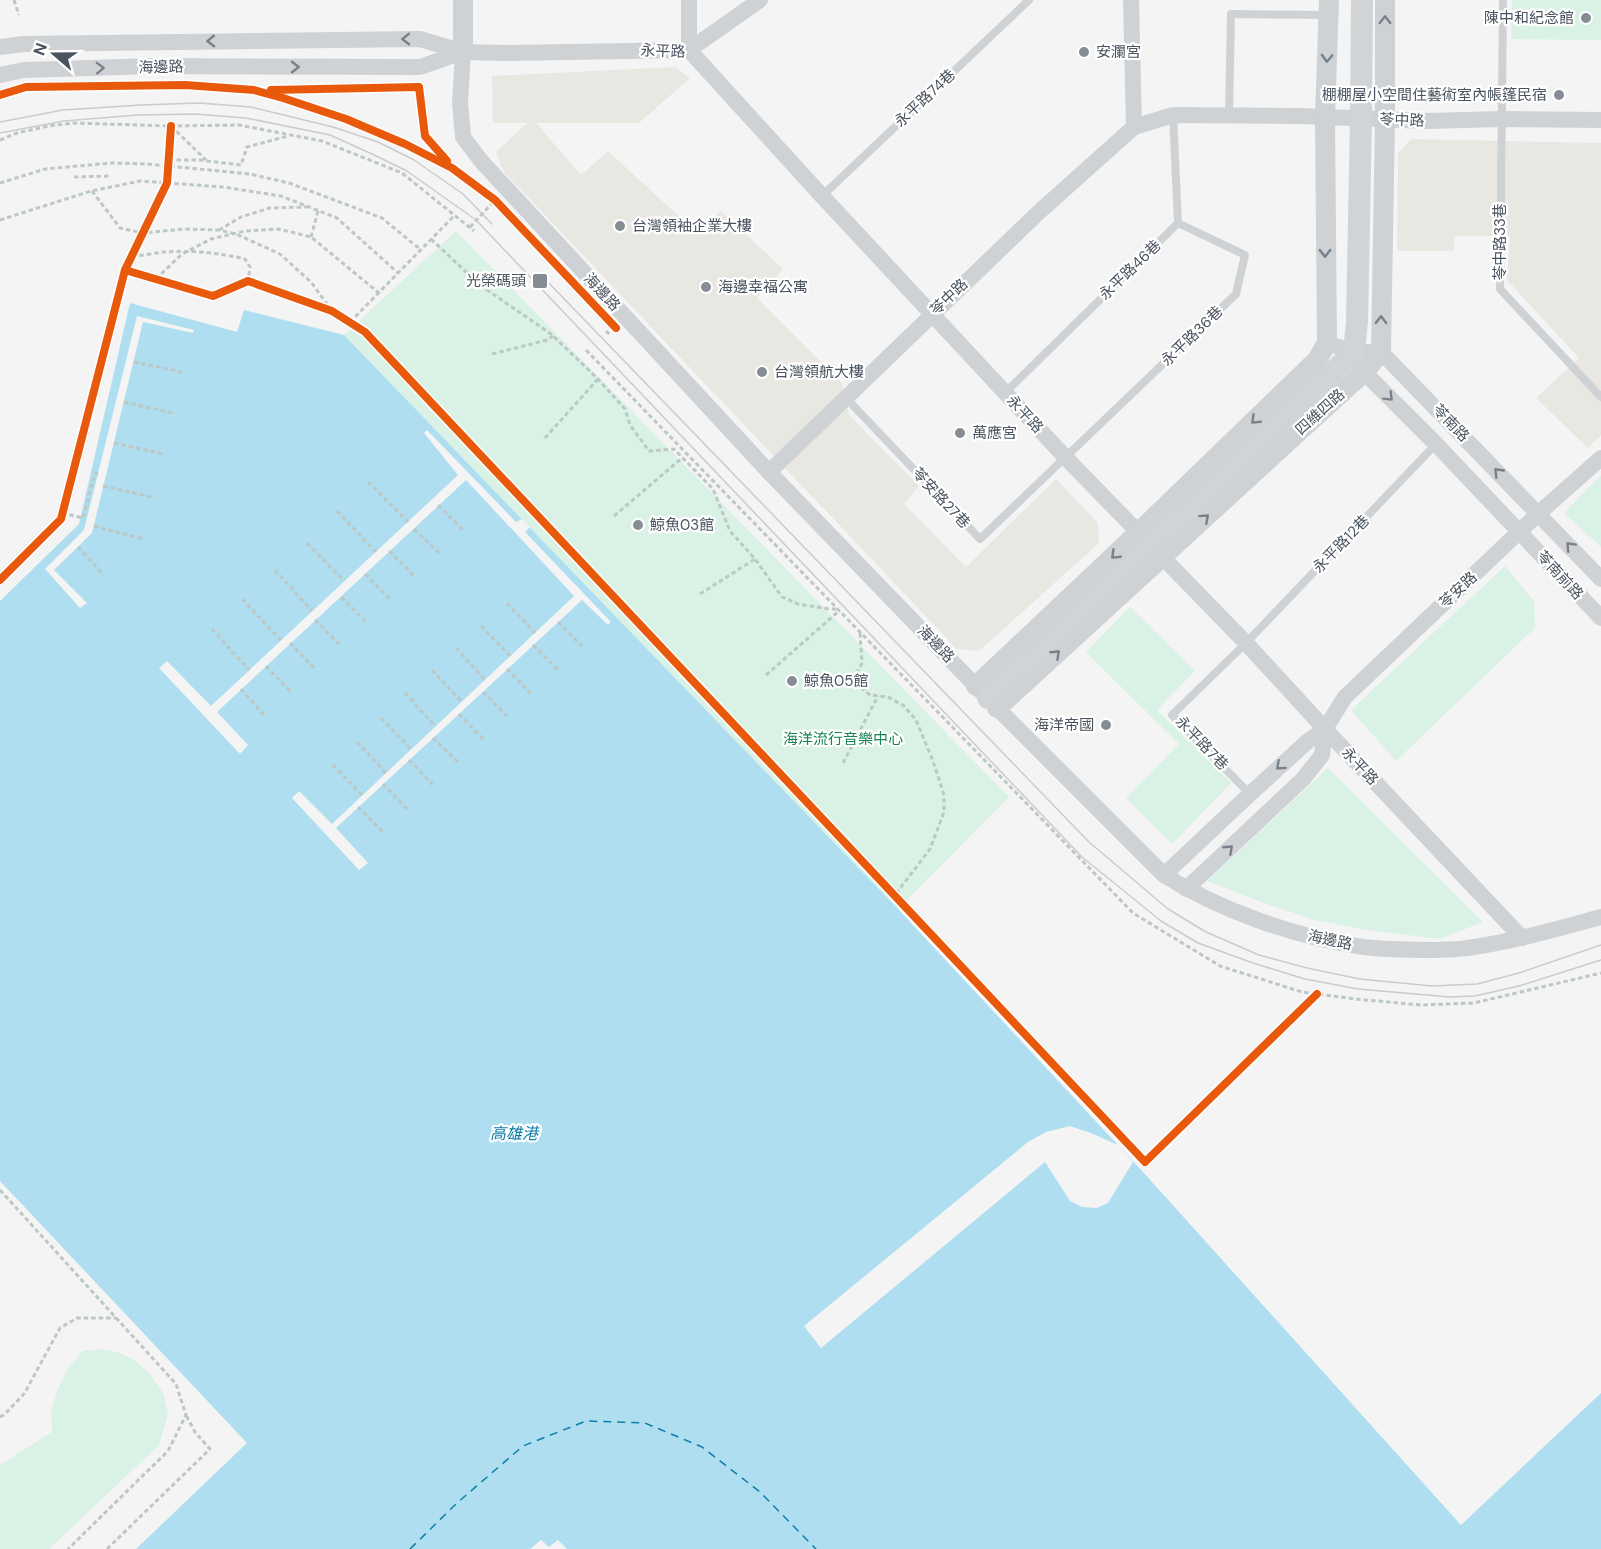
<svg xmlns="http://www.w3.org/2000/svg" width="1601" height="1549" viewBox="0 0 1601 1549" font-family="'DM Sans','Noto Sans TC',sans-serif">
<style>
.commercial{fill:#e8e7e2}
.green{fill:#d9f2e5}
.water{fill:#aedeef}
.pier{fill:#f4f4f4}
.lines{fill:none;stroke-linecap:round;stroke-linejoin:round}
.ferry{stroke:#0c7ea9;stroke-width:1.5;stroke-dasharray:8 6;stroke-linecap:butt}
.path{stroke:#bdc8c5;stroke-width:3;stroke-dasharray:4.5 3;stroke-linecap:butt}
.service{stroke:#cfd2d5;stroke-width:8}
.minor{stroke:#cfd2d5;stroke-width:16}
.tertiary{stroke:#cfd2d5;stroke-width:20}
.secondary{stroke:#d1d4d6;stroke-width:22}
.tram{stroke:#cacbce;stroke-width:1.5}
.cycleway-casing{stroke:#fff;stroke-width:11}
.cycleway{stroke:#e8590c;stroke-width:8}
.oneway{stroke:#798089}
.poi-dot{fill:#868c94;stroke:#fff;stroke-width:2}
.labels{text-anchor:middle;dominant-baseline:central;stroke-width:4.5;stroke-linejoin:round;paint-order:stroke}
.poi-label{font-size:15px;fill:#4a5460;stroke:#fff;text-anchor:start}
.street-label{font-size:15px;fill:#4a5460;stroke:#fff}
.park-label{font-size:15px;fill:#188555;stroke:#fff}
.water-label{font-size:16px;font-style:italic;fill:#0c7ea9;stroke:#fff}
</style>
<rect width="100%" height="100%" fill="#f4f4f4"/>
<g class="commercial">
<polygon points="675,67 690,78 639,123 536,123 581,175 608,151 696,232 721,211 783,269 757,298 842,383 849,415 919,486 904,504 966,567 1056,479 1098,523 1099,543 979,651 957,649 504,172 496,152 527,123 493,123 492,76"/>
<polygon points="1411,139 1601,143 1601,435 1588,448 1536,398 1579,358 1507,280 1510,236 1455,236 1453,251 1397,251 1398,154"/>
</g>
<g class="green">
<polygon points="1512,0 1601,0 1601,40 1511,39"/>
<polygon points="456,231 1009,797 898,909 344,335"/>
<polygon points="1601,475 1601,547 1564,513"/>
<polygon points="1505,566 1534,601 1535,628 1396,761 1351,710"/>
<polygon points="1130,607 1195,671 1157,710 1231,783 1172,844 1126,798 1179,744 1086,652"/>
<polygon points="1328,768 1483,922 1440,939 1367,930 1315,920 1264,903 1207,881"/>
<polygon points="99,1349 118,1352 134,1360 149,1373 163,1393 168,1414 159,1445 49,1549 0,1549 0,1465 52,1432 51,1411 58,1389 68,1368 83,1351"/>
</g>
<polygon class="water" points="130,303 237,332 244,310 344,335 898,909 1143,1172 1461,1525 1601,1393 1601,1549 567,1549 558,1540 549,1547 541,1540 530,1549 136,1549 247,1443 0,1181 0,601 79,524"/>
<g class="pier">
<polygon points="137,316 194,330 193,333 143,322 92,533 54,570 87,603 80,608 45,569 84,530"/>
<polygon points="427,430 516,522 522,519 530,527 525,532 611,622 608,625 582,600 336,828 368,863 359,870 292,798 299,791 332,824 574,596 466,480 217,712 248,745 240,754 159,668 167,661 211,706 458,475 424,433"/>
<polygon points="1070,1126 1091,1133 1118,1145 1133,1162 1108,1203 1097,1208 1082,1207 1070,1201 1045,1162 821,1348 804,1326 1028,1142 1046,1132"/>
</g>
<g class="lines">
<polyline class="ferry" points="410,1549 457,1503 523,1446 586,1421 645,1423 702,1447 760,1492 816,1549"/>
<g class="path">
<polyline points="14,0 19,15"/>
<polyline points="171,126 206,160"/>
<polyline points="0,140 17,133 49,126 73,123 171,126 239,125 322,141 402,173 474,231"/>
<polyline points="169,160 199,160 241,165 247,147 288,136"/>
<polyline points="74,177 110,176"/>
<polyline points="0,183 45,169 112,163 147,164 250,174 289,183 382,218 421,250"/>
<polyline points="92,191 120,228 143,233 184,229 219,230 236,234 280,254 311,282 332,311"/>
<polyline points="0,220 91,191 140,181 223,187 281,196 337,218 398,273"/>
<polyline points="470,227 495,200"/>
<polyline points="219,230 241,217 270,208 307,207"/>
<polyline points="311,237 318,211"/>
<polyline points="431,239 480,285 551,334 596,377 625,409 630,425 649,451 674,449 713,489 730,531 755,559 782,597 798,604 829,609 836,609"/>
<path d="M132,257C143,255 154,253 165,252C191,250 220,253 245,259L250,267L248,281"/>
<polyline points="156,279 182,254 211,239 245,231 279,229 311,237 379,293"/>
<polyline points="350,322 454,216"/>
<polyline points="606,331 610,335"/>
<polyline points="586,350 1133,913 1220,966 1302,992 1356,999 1420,1005 1474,1003 1601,973"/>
<polyline points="492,354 547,340 553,336"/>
<polyline points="134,362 182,372"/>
<polyline points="124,402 173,413"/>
<polyline points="545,438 598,379"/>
<polyline points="114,443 163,454"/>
<polyline points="368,482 408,522"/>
<polyline points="103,486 152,497"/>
<polyline points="438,505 463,530"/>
<polyline points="337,511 376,552"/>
<polyline points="62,513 83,518 95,473 98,474"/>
<polyline points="614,516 682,458"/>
<polyline points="94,526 144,539"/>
<polyline points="414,529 439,553"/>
<polyline points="307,543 344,581"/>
<polyline points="78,547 104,575"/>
<polyline points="389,551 416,578"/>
<polyline points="275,570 312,611"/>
<polyline points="365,574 390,599"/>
<polyline points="700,594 755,559"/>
<polyline points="341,597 365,621"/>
<polyline points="242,599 281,640"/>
<polyline points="507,603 535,633"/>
<polyline points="315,620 339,644"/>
<polyline points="558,622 583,647"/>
<polyline points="481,626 510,656"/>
<polyline points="212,629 249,670"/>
<polyline points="860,633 862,663 853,680 870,695 888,697 904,706 916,720 933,761 944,795 944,812 930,849 895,895"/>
<polyline points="290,643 315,669"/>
<polyline points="533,645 559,671"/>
<polyline points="456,648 485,680"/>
<polyline points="266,666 291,692"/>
<polyline points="507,669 531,694"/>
<polyline points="432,670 462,702"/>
<polyline points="766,675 839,611"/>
<polyline points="241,689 264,715"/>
<polyline points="483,692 507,716"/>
<polyline points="405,693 435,726"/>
<polyline points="459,714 483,739"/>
<polyline points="381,718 411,749"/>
<polyline points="433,738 459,763"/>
<polyline points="357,742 386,773"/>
<polyline points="409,760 434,786"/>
<polyline points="843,763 878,696"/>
<polyline points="333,765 362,795"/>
<polyline points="383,784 408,810"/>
<polyline points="358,807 384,833"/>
<polyline points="0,1190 176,1384 186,1415 168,1451 68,1549"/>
<polyline points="0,1417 5,1414 24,1394 60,1328 77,1318 116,1318"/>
<polyline points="107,1549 210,1449 195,1432 186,1415"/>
</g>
<g class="service">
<polyline points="1503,0 1500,289 1601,397"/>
<polyline points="1229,115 1231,14 1328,15"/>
<polyline points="822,196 1029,0"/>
<polyline points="1005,393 1178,223 1173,115"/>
<polyline points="846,398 980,539 1236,294 1245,255 1178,223"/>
<polyline points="1250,794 1172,715 1246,643 1436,444"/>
</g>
<g class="minor">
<polyline points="1131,0 1134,127"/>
<polyline points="0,47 23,44 420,39 463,52 506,53 689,50 822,196 1066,458 1246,643 1325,729 1522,938"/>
<polyline points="689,50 760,0"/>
<polyline points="689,50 689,0"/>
<path d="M463,52L460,103L463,137L482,162L769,472L997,708L1164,875C1219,910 1293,936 1357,946C1383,950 1409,950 1435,950C1445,949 1457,950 1467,948C1512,942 1557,929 1601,917"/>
<polyline points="0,75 24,70 154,66 420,67 463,52"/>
<polyline points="1327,343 1354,352 1381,352 1601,579"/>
<polyline points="1359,362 1364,372 1436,444 1601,618"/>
<polyline points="769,472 1039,212 1134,127 1173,115 1300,116 1428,121 1501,119 1601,120"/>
<polyline points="1164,875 1250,794 1308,741 1325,729 1345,697 1539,513 1601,458"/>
<polyline points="1186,889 1303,779 1322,755 1325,729"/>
</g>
<g class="tertiary">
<polyline points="463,52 463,0"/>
<polyline points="976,686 1138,533 1317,360 1327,343 1325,117 1329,0"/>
<polyline points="997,708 1364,372 1381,352 1385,120 1385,0"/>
</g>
<polyline class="secondary" points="988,698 1354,352 1357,321 1361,119 1362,0"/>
<g class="tram">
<polyline points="0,122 63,110 141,105 199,103 251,107 333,127 378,142 414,160 463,194 492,224"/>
<polyline points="0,133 64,121 138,115 195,114 246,118 330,135 372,154 407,171 476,220 1082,857 1161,921 1198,943 1253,963 1305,979 1358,989 1450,997 1475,996 1519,986 1601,960"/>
<polyline points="544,278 1089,842 1168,909 1206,932 1259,955 1307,968 1360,979 1432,986 1477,984 1519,973 1601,945"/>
</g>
<g class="cycleway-casing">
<g id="cycleway">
<polyline points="271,90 419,87 425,136 447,161"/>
<polyline points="0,95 26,87 185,85 254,90 283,98 346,119 405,144 452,168 495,200 616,328"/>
<polyline points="125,270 213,296 248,281 332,311 365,332 1145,1162 1317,994"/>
<polyline points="0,580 61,519 125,270 167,183 171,126"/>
</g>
</g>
<use href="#cycleway" class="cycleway"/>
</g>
<defs><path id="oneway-chevron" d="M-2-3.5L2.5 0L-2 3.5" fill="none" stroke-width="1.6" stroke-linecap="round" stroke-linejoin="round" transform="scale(1.5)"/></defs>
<g class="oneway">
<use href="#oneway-chevron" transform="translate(1385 20) rotate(-90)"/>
<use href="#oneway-chevron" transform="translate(406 39) rotate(179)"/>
<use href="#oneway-chevron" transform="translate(211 41) rotate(179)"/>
<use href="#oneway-chevron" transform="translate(1327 58) rotate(92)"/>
<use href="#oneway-chevron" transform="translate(295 67)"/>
<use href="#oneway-chevron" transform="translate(100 68) rotate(-2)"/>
<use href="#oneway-chevron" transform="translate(1325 253) rotate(90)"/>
<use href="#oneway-chevron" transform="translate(1381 320) rotate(-89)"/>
<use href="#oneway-chevron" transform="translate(1389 397) rotate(45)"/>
<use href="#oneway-chevron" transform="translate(1255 420) rotate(136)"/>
<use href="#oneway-chevron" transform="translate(1498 472) rotate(-134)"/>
<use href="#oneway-chevron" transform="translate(1205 518) rotate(-42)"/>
<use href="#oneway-chevron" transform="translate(1570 546) rotate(-133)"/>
<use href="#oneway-chevron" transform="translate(1115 555) rotate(136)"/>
<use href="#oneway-chevron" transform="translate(1056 654) rotate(-43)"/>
<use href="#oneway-chevron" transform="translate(1280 766) rotate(138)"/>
<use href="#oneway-chevron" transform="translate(1229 849) rotate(-43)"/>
</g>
<g class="poi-dot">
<circle cx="1586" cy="18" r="6"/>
<circle cx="1084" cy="52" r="6"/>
<circle cx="1559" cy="95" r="6"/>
<circle cx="620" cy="226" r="6"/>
<rect x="532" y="273" width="16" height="16" rx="3"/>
<circle cx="706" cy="287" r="6"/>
<circle cx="762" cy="372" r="6"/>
<circle cx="960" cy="433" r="6"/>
<circle cx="638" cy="525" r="6"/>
<circle cx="792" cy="681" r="6"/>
<circle cx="1106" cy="725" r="6"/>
</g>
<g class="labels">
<g class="poi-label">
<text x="1574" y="18" text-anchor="end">陳中和紀念館</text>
<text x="1096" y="52">安瀾宮</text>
<text x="1547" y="95" text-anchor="end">棚棚屋小空間住藝術室內帳篷民宿</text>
<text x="632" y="226">台灣領袖企業大樓</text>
<text x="526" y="281" text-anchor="end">光榮碼頭</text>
<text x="718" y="287">海邊幸福公寓</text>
<text x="774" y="372">台灣領航大樓</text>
<text x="972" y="433">萬應宮</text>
<text x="650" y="525">鯨魚03館</text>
<text x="804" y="681">鯨魚05館</text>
<text x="1094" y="725" text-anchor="end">海洋帝國</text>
</g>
<g class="street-label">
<text transform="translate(663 51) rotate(2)">永平路</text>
<text transform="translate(161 67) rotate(-1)">海邊路</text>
<text transform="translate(925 98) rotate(-43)">永平路74巷</text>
<text transform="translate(1402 120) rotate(2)">苓中路</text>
<text transform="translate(1500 242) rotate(-90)">苓中路33巷</text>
<text transform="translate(1130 270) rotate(-44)">永平路46巷</text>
<text transform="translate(602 292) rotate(47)">海邊路</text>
<text transform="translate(949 297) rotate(-44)">苓中路</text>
<text transform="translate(1192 336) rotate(-44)">永平路36巷</text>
<text transform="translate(1320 412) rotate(-42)">四維四路</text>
<text transform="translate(1025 414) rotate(47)">永平路</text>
<text transform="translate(1451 423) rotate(46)">苓南路</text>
<text transform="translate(941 498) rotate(47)">苓安路27巷</text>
<text transform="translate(1341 544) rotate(-46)">永平路12巷</text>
<text transform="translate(1560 575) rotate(47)">苓南前路</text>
<text transform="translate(1458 590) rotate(-43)">苓安路</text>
<text transform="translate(936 644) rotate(46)">海邊路</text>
<text transform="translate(1202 743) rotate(46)">永平路7巷</text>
<text transform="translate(1360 766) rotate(47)">永平路</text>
<text transform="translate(1330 940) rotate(12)">海邊路</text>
</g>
<g class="park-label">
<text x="843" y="739">海洋流行音樂中心</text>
</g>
<g class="water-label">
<text x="514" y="1133">高雄港</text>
</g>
</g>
<g transform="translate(54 54) rotate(290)" stroke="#ffffff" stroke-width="4.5" paint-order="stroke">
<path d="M0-4.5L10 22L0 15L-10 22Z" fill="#4a5460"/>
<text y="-9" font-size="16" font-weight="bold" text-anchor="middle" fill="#4a5460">N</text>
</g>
</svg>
